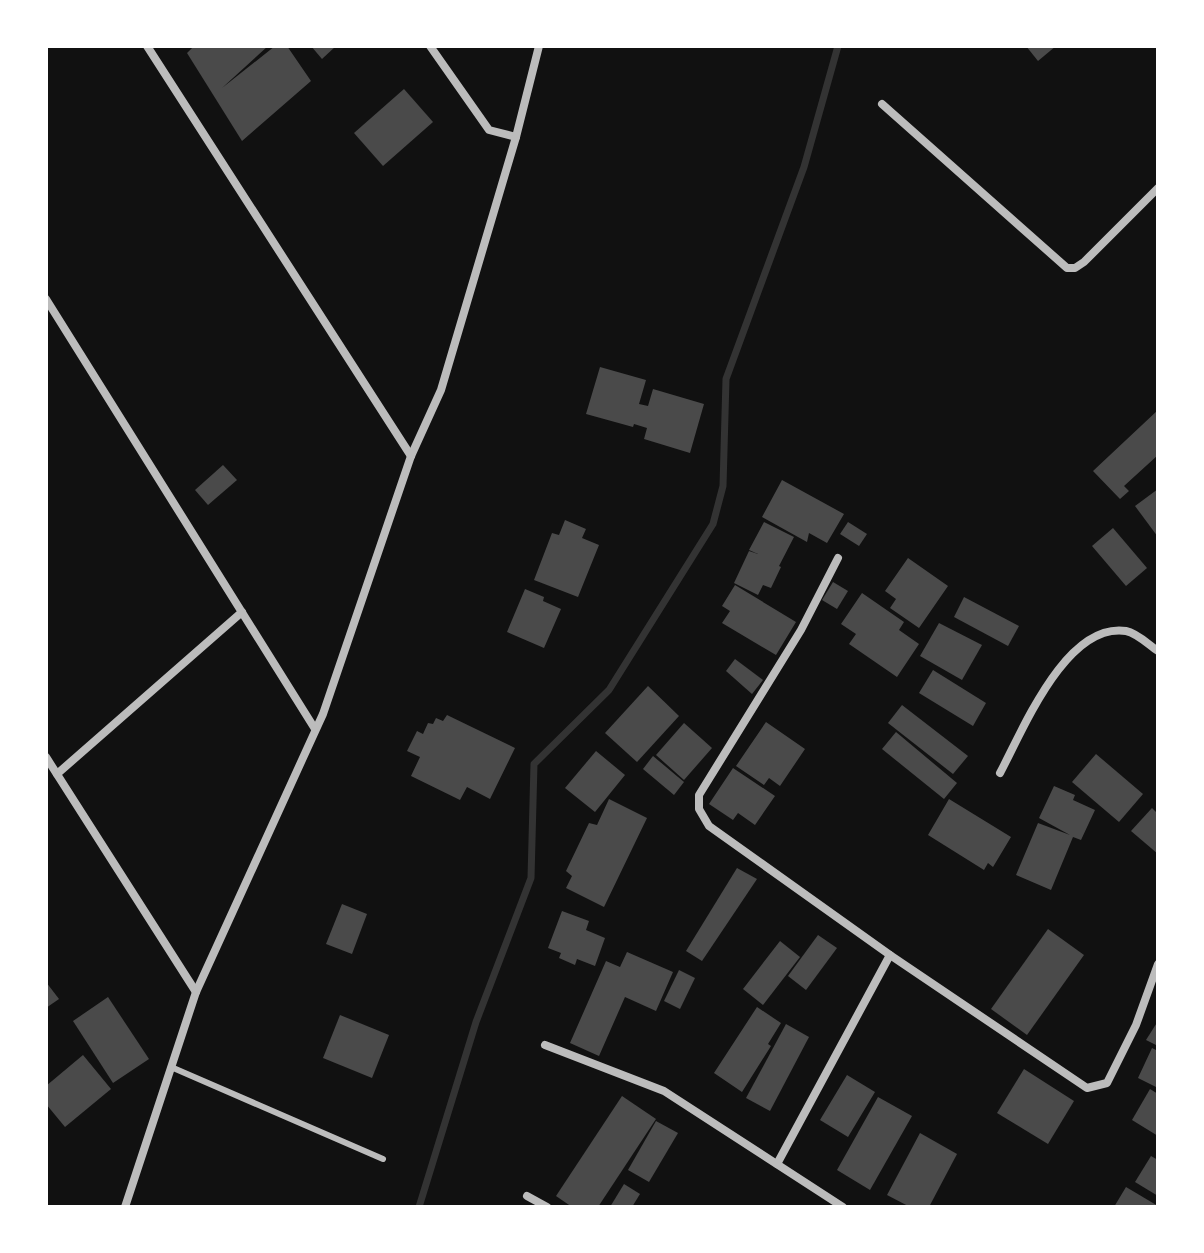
<svg xmlns="http://www.w3.org/2000/svg" width="1204" height="1253" viewBox="0 0 1204 1253" font-family="'PT Sans Narrow',sans-serif">
<style>
.lines{fill:none;stroke-linecap:round;stroke-linejoin:round}
.stream{stroke:#333;stroke-width:7}
.building{fill:#4a4a4a}
.service{stroke:#bcbcbc;stroke-width:6}
.minor{stroke:#bcbcbc;stroke-width:8}
</style>
<rect width="100%" height="100%" fill="#111"/>
<g class="lines">
<polyline class="stream" points="419,1207 476,1022 531,878 534,764 609,690 713,524 723,486 726,379 804,167 838,46"/>
</g>
<g class="building">
<polygon points="194,46 268,46 222,88 275,46 287,46 311,81 242,141 187,53"/>
<polygon points="311,46 336,46 322,59"/>
<polygon points="1026,46 1056,46 1038,61"/>
<polygon points="404,89 433,122 383,166 354,133"/>
<polygon points="600,367 646,380 639,404 648,406 653,389 704,404 690,453 644,439 647,428 634,424 633,427 586,414"/>
<polygon points="1158,410 1158,455 1124,486 1129,491 1120,499 1093,471"/>
<polygon points="223,465 237,480 208,505 195,490"/>
<polygon points="782,480 844,514 827,543 809,533 807,542 762,517"/>
<polygon points="1158,489 1158,537 1135,506"/>
<polygon points="565,520 586,529 582,538 599,545 578,597 534,580 552,533 559,535"/>
<polygon points="764,522 794,537 779,566 781,567 771,588 763,585 758,595 734,583 749,551 758,554 749,550"/>
<polygon points="848,522 867,534 859,546 840,534"/>
<polygon points="1113,528 1147,568 1126,586 1092,546"/>
<polygon points="908,558 948,586 919,628 890,608 896,599 885,591"/>
<polygon points="833,582 848,591 837,609 822,600"/>
<polygon points="735,585 796,622 776,655 722,623 730,611 722,606"/>
<polygon points="525,589 544,597 543,601 561,609 544,648 507,632"/>
<polygon points="862,593 904,622 899,630 919,644 897,677 849,644 856,634 841,624"/>
<polygon points="964,597 1019,626 1008,646 954,617"/>
<polygon points="939,623 982,645 962,680 920,656"/>
<polygon points="735,659 763,680 752,694 726,671"/>
<polygon points="933,670 986,703 973,726 919,693"/>
<polygon points="648,686 679,716 637,762 605,733"/>
<polygon points="902,705 968,756 953,774 888,723"/>
<polygon points="447,715 515,748 490,799 467,787 460,800 411,776 420,757 407,751 417,731 423,734 428,723 433,724 436,718 443,721"/>
<polygon points="766,722 805,749 780,786 769,778 764,785 736,766"/>
<polygon points="684,723 712,748 684,780 656,755"/>
<polygon points="896,732 957,783 944,799 882,749"/>
<polygon points="596,751 625,775 595,812 565,788"/>
<polygon points="1096,754 1143,794 1119,822 1072,782"/>
<polygon points="653,756 684,782 674,795 643,769"/>
<polygon points="733,768 775,796 755,825 738,813 733,820 709,804"/>
<polygon points="1054,786 1075,795 1073,800 1095,810 1081,840 1073,837 1051,890 1016,875 1038,823 1070,835 1039,818"/>
<polygon points="609,799 647,818 604,907 566,888 572,876 566,871 589,823 597,825"/>
<polygon points="949,799 1011,837 993,867 988,863 984,870 928,835"/>
<polygon points="1152,808 1158,814 1158,854 1131,831"/>
<polygon points="737,868 757,879 702,961 686,951"/>
<polygon points="342,904 367,914 352,954 326,944"/>
<polygon points="562,911 589,921 586,930 605,938 595,966 577,959 575,965 559,958 561,953 548,948"/>
<polygon points="1048,929 1084,955 1027,1035 991,1009"/>
<polygon points="818,935 837,948 806,990 788,976"/>
<polygon points="780,941 800,957 763,1005 743,989"/>
<polygon points="627,952 673,972 656,1011 625,997 599,1056 570,1043 606,961 620,967"/>
<polygon points="679,970 695,978 680,1009 664,1001"/>
<polygon points="46,982 59,999 46,1008"/>
<polygon points="108,997 149,1059 113,1083 73,1021"/>
<polygon points="757,1007 781,1023 768,1044 771,1046 742,1092 714,1073"/>
<polygon points="340,1015 389,1035 372,1078 323,1058"/>
<polygon points="1158,1021 1158,1046 1146,1040"/>
<polygon points="786,1024 809,1037 770,1111 746,1098"/>
<polygon points="1152,1048 1158,1051 1158,1088 1138,1078"/>
<polygon points="83,1055 111,1089 65,1127 46,1104 46,1086"/>
<polygon points="1024,1069 1074,1101 1048,1144 997,1113"/>
<polygon points="847,1075 875,1092 848,1137 820,1120"/>
<polygon points="1150,1089 1158,1094 1158,1136 1132,1120"/>
<polygon points="622,1096 656,1119 598,1207 572,1207 556,1196"/>
<polygon points="878,1097 912,1116 870,1190 837,1170"/>
<polygon points="656,1121 678,1133 649,1182 628,1170"/>
<polygon points="920,1133 957,1154 929,1207 910,1207 887,1195"/>
<polygon points="1151,1156 1158,1160 1158,1196 1135,1182"/>
<polygon points="624,1184 640,1194 632,1207 610,1207"/>
<polygon points="1126,1187 1158,1206 1158,1207 1114,1207"/>
</g>
<g class="lines">
<polyline class="service" points="171,1067 383,1159"/>
<g class="minor">
<polyline points="147,46 411,456"/>
<polyline points="430,46 489,130 516,137"/>
<polyline points="882,104 1067,268 1075,268 1084,262 1158,188"/>
<polyline points="46,299 315,729"/>
<polyline points="838,558 801,630 699,795 699,809 709,826 890,955 1087,1088 1107,1083 1136,1025 1158,964"/>
<polyline points="46,757 196,992"/>
<path d="M1000,773C1023,730 1066,622 1126,631C1137,633 1149,645 1158,651"/>
<polyline points="57,774 242,612"/>
<polyline points="545,1045 664,1091 843,1207"/>
<polyline points="777,1164 890,955"/>
<polyline points="527,1196 547,1207"/>
<polyline points="125,1207 196,992 323,714 411,456 441,390 516,137 539,46"/>
</g>
</g>
<rect width="1204" height="1253" fill="none" stroke="#ffffff" stroke-width="96"/>
</svg>
